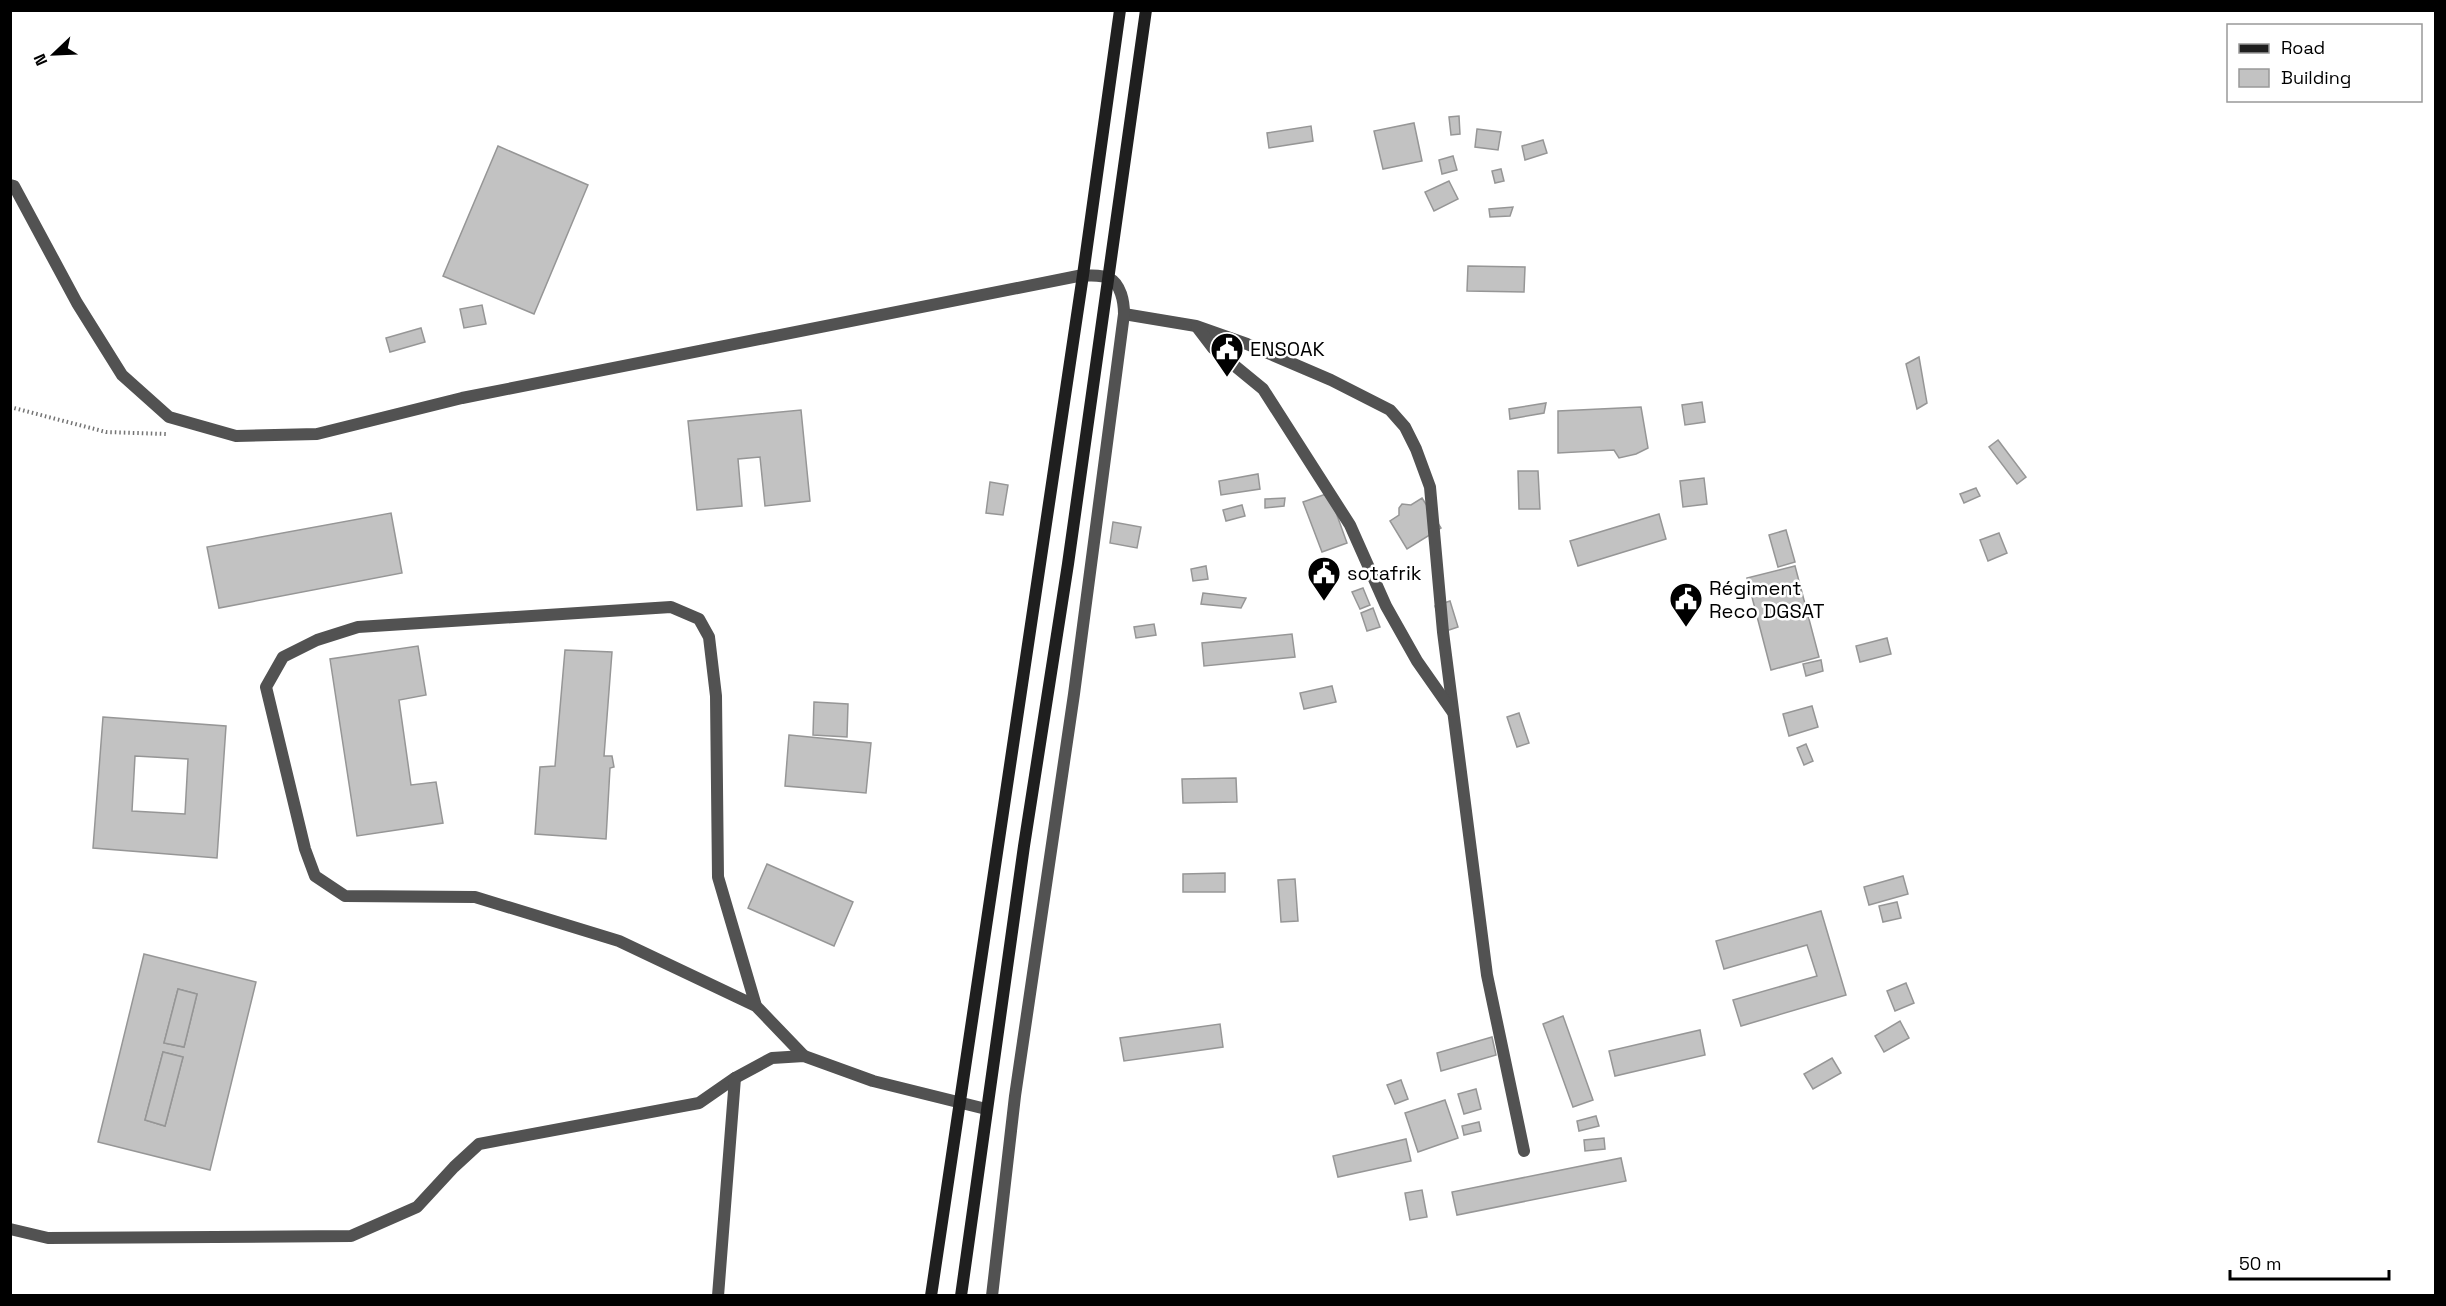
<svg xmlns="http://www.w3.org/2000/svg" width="2446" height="1306" viewBox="0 0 2446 1306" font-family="'Space Grotesk',sans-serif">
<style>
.building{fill:#c2c2c2;stroke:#969696;stroke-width:1.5;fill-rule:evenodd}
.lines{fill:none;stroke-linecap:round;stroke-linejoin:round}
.path{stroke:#747474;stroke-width:4;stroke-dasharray:1.5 3;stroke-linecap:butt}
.lane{stroke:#525252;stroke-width:12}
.street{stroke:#525252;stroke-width:12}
.secondary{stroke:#1f1f1f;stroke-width:12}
.labels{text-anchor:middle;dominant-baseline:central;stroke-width:5;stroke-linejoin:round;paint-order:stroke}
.poi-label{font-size:20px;fill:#000;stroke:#fff;text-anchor:start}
</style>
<rect width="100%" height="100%" fill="#fff"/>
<g class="building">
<polygon points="1459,116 1460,134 1451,135 1449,117"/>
<polygon points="1414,123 1422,161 1383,169 1374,131"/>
<polygon points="1311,126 1313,141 1269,148 1267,133"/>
<polygon points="1477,129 1501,132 1498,150 1475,147"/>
<polygon points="1543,140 1547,153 1525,160 1522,146"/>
<polygon points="498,146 588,185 534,314 443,276"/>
<polygon points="1453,156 1457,170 1442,174 1439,160"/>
<polygon points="1501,169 1504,181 1495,183 1492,171"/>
<polygon points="1449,181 1458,199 1434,211 1425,192"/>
<polygon points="1513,207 1510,216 1490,217 1489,209"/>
<polygon points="1468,266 1525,267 1524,292 1467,291"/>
<polygon points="482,305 486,324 464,328 460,309"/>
<polygon points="421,328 425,342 390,352 386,338"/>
<polygon points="1919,357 1927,403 1917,409 1906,364"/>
<polygon points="1702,402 1705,422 1685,425 1682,405"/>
<polygon points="1546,403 1544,413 1510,419 1509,409"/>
<polygon points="1641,407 1648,448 1636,454 1619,458 1614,450 1558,453 1558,411"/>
<polygon points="801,410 810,501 765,506 760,457 738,459 742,506 697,510 688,421"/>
<polygon points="1998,440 2026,477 2017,484 1989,447"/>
<polygon points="1518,471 1538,471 1540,509 1519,509"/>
<polygon points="1258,474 1260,489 1221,495 1219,481"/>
<polygon points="1704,478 1707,504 1683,507 1680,481"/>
<polygon points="990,482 1008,485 1003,515 986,513"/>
<polygon points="1976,488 1980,496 1964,503 1960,494"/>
<polygon points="1329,493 1347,543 1322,552 1303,502"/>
<polygon points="1285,498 1284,506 1265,508 1265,499"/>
<polygon points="1422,498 1441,528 1407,549 1390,521 1399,515 1399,508 1402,504 1411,505"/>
<polygon points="1242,505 1245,516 1226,521 1223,510"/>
<polygon points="391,513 402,573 219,608 207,547"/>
<polygon points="1659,514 1666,539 1578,566 1570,541"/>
<polygon points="1113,522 1141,527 1137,548 1110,543"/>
<polygon points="1786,530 1795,562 1778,567 1769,535"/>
<polygon points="1999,533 2007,553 1988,561 1980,540"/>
<polygon points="1206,566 1208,579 1193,581 1191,569"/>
<polygon points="1795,566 1819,657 1771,670 1747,578"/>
<polygon points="1363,588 1370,605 1360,609 1352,592"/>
<polygon points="1203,593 1246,598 1241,608 1201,604"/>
<polygon points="1450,601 1458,627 1443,632 1435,606"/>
<polygon points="1373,608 1380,627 1367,631 1361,613"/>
<polygon points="1154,624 1156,635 1136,638 1134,627"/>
<polygon points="1292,634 1295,657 1204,666 1202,643"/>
<polygon points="1887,638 1891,654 1860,662 1856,646"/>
<polygon points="418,646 426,695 399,700 411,785 436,782 443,823 357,836 330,659"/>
<polygon points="565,650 612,652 604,756 612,756 614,767 610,768 606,839 535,834 540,767 555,766"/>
<polygon points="1821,660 1823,671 1806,676 1803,664"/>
<polygon points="1332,686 1336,702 1304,709 1300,693"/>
<polygon points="814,702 848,704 847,737 813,735"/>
<polygon points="1812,706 1818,727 1789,736 1783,714"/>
<polygon points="1519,713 1529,743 1517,747 1507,717"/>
<path d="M103,717L226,726L217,858L93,848ZM135,756L188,759L185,814L132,811Z"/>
<polygon points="789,735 871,743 866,793 785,786"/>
<polygon points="1806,744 1813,761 1804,765 1797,748"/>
<polygon points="1236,778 1237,802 1183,803 1182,779"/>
<polygon points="767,864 853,902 834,946 748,908"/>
<polygon points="1225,873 1225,892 1183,892 1183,874"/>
<polygon points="1903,876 1908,894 1869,905 1864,887"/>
<polygon points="1295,879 1298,921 1281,922 1278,880"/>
<polygon points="1897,902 1901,918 1883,922 1879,906"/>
<polygon points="1821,911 1846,995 1741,1026 1733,1000 1817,976 1807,945 1724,969 1716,941"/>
<path d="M144,954L256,982L210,1170L98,1142ZM178,989L197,994L184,1047L164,1043ZM163,1052L183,1057L165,1126L145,1120Z"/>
<polygon points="1906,983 1914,1003 1895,1011 1887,991"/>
<polygon points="178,989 197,994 184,1047 164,1043"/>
<polygon points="1563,1016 1593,1100 1573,1107 1543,1024"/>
<polygon points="1900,1021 1909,1038 1884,1052 1875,1036"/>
<polygon points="1220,1024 1223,1047 1124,1061 1120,1038"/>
<polygon points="1700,1030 1705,1055 1615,1076 1609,1051"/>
<polygon points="1492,1037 1496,1055 1441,1071 1437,1053"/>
<polygon points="163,1052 183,1057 165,1126 145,1120"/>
<polygon points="1832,1058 1841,1073 1813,1089 1804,1074"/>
<polygon points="1401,1080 1408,1099 1395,1104 1387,1085"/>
<polygon points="1476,1089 1481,1109 1464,1114 1458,1094"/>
<polygon points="1445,1100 1458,1138 1418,1152 1405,1113"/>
<polygon points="1596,1116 1599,1126 1579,1131 1577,1121"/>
<polygon points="1479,1122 1481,1131 1464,1135 1462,1126"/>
<polygon points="1604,1138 1605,1149 1585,1151 1584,1140"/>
<polygon points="1406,1139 1411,1161 1338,1177 1333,1156"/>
<polygon points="1621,1158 1626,1181 1457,1215 1452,1192"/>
<polygon points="1422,1190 1427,1217 1410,1220 1405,1193"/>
</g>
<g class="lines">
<polyline class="path" points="10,407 106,432 166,434"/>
<g class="lane">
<polyline points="10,185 14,186 77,303 122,375 169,417 236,436 317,434 462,398 1083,275"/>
<polyline points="1124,314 1196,326 1247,344 1331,380 1390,410 1405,427 1416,449 1430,487 1443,632 1487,975 1524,1151"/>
<polyline points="1197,327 1213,348 1263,389 1350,525 1386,606 1417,661 1452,711"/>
<polyline points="756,1006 718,877 716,696 709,637 699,619 671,607 358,627 317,640 283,657 266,687 305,849 315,876 345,896 475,897 619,941 756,1006 804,1056"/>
<polyline points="10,1229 48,1238 351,1236 417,1207 454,1167 479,1144 699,1103 735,1078 772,1058 804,1056 873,1081 986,1109"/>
<polyline points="718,1296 735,1078"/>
</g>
<path class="street" d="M992,1296L1015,1096L1074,694L1124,314C1124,302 1121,284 1109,278C1102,275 1090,276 1083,275"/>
<g class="secondary">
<polyline points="931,1296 1083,275 1120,10"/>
<polyline points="961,1296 1024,846 1068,564 1146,10"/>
</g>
</g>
<defs>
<g id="civic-pin" transform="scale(1.725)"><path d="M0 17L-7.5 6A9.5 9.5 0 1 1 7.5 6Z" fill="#000" stroke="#fff"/><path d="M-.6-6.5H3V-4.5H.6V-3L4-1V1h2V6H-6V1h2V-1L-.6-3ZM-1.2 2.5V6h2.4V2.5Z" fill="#fff"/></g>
</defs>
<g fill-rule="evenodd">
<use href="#civic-pin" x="1227" y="349"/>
<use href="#civic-pin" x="1324" y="573"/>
<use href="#civic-pin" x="1686" y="599"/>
</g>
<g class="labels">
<g class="poi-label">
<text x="1250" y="349">ENSOAK</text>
<text x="1347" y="573">sotafrik</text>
<text x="1709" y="588">Régiment<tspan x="1709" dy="23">Reco DGSAT</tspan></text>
</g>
</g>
<rect width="2446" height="1306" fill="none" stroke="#000000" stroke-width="24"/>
<rect x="2227" y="24" width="195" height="78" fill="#ffffff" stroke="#999999" stroke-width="1.5"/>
<rect x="2239" y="44" width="30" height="9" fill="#1f1f1f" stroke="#999999" stroke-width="1.5"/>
<text x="2281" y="54" font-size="18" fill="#000000">Road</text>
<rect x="2239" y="69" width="30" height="18" fill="#c2c2c2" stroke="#999999" stroke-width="1.5"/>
<text x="2281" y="84" font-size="18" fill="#000000">Building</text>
<g transform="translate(54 54) rotate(247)" stroke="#ffffff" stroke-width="4.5" paint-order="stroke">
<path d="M0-4.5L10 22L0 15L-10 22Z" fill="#000000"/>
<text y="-9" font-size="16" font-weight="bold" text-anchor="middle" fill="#000000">N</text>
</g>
<path d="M2230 1270v9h159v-9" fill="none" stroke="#000000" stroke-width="3"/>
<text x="2239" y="1270" font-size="18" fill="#000000" stroke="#ffffff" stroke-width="4.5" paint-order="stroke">50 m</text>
</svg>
